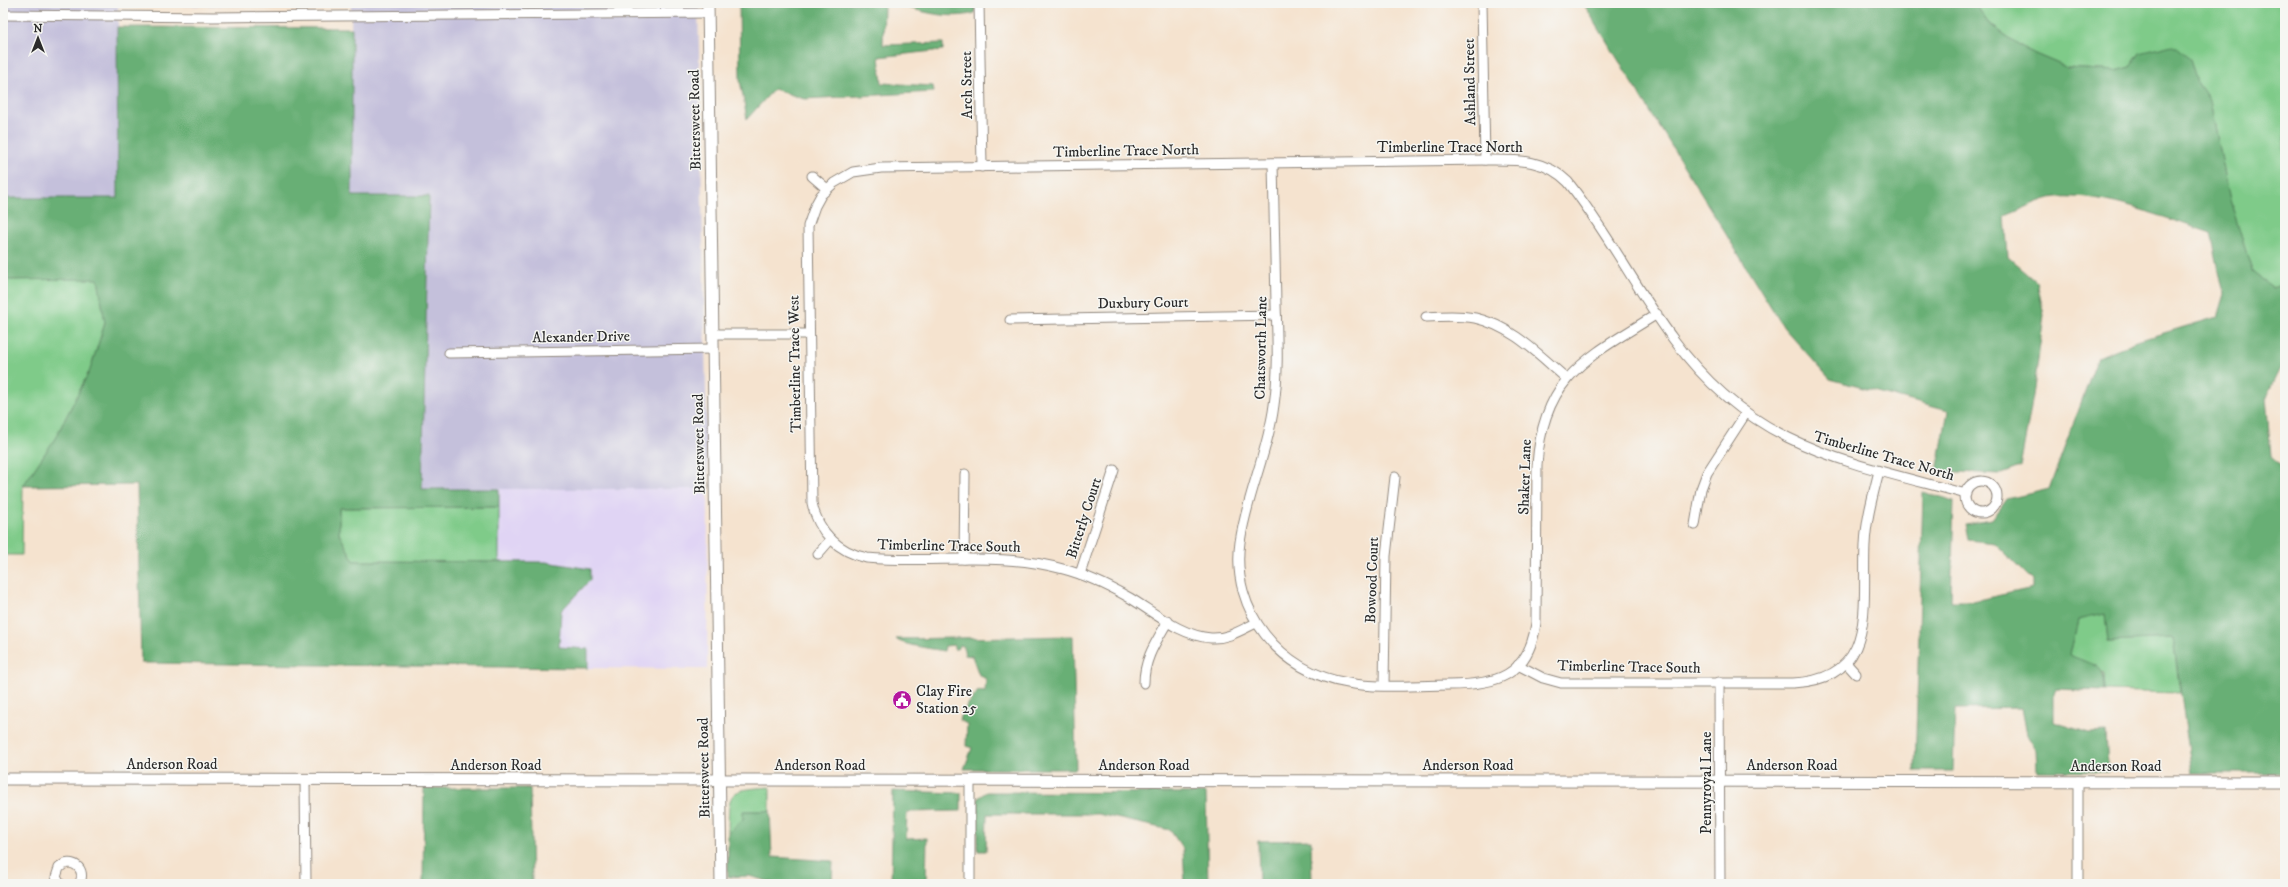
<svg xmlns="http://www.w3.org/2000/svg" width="2288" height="887" viewBox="0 0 2288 887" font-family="'IM FELL DW Pica',serif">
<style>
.built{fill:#e0d4f4}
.industrial{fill:#c4c0db}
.green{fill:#7fcb89;stroke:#557b5a}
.forest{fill:#67af75;stroke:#496d50}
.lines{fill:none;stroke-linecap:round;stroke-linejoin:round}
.minor-casing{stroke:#90877d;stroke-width:11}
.tertiary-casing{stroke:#90877d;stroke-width:13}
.minor{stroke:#fff;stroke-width:9}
.tertiary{stroke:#fff;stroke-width:11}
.labels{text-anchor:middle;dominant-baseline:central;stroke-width:3;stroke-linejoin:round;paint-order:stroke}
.street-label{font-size:15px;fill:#2b2b2b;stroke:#f6f6f2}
.poi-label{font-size:15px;fill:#2b2b2b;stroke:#f6f6f2;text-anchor:start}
</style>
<rect width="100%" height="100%" fill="#f6f6f2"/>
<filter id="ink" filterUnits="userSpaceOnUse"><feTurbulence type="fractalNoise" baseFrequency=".025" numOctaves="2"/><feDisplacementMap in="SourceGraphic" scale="8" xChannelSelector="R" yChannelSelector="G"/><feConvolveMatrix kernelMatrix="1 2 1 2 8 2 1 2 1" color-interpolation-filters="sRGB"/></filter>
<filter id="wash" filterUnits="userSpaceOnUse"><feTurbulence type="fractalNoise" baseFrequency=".012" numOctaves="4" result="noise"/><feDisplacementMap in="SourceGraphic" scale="16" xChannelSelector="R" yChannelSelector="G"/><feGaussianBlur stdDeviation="0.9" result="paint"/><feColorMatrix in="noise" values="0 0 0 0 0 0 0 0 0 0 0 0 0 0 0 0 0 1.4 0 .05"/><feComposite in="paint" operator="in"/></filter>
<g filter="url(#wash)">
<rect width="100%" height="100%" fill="#f5e3cf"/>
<polygon class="built" points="499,489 708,489 707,669 588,668 588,649 559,647 561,611 590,580 547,562 499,562"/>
<polygon class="industrial" points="3,3 698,3 708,489 422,489 429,196 352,196 351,5 118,6 118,198 3,198"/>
<g class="green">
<polygon points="1975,3 2285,3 2285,284 2273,288 2252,271 2230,200 2210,101 2197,82 2190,59 2140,53 2130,67 2115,71 2068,68 2028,51 1988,23"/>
<polygon points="98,278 105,323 90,370 56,437 23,486 22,555 3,555 3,280"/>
<polygon points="499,507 499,562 354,561 339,534 339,508"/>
<polygon points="2105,613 2108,641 2173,638 2180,693 2105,691 2104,674 2070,655 2078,620"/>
<path d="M770,787V811H744L743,819L728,833C729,791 726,790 770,787Z"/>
</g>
<g class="forest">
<polygon points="739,3 884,3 883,45 943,43 943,50 879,57 882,83 933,86 934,92 804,99 774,89 747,119 740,80"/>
<path d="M895,3H975V13C951,20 918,12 895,3Z"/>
<path d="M1583,3H1975L1988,23L2028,51L2068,68L2115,71L2130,67L2140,53L2172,45L2190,59L2197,82L2210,101L2230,200L2252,271L2273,288L2285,284V358L2266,397L2271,456L2285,469V773H2192L2173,638L2108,641L2105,614L2078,620L2070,655C2094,667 2104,660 2105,691L2056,689L2054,694V722L2089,733L2106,732L2108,772L2037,771L2036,750L2027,735L2022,708L1955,709L1953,771H1915L1923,492L1954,501L1951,601H1973L2033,588V581L1995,543L1968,540L1965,524L1992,520L2007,499L2049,489L2098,357L2137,341L2217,317L2224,294L2211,233C2165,218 2107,194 2057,197C2043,198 2019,211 2005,216L2008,257L2037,282L2044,315L2033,396L2020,467L2001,474L1937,471L1948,411L1830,379L1784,328Z"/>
<polygon points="117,27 352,28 352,196 429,196 422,489 499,489 499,507 339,508 339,534 354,561 546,562 590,569 590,580 561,611 559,647 588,649 588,668 141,663 137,485 23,486 56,437 90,370 105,323 98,279 3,280 3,198 118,198"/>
<path d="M1073,636L1076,769H964L972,748L966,746L967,724L959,720C960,712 973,699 978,691L985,692L986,679L979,675L972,656L965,655L963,646L960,645L957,649H954V645L945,646L944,651C934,649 901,645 896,639Z"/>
<polygon points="424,788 530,788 532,884 423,884"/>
<polygon points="893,791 961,793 961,811 907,812 906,839 927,838 926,884 891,884"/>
<polygon points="986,792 1206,793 1208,884 1185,884 1183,849 1170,830 1098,814 987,814 986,851 978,851 978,798"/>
<polygon points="743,811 770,811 772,857 833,861 832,884 778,884 749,876 728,877 728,833 743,819"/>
<polygon points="1311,840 1312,884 1259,884 1258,841"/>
</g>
</g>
<g filter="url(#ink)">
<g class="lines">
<g class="minor-casing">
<g id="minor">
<polyline points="979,3 982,167"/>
<polyline points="1482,3 1485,160"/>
<polyline points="3,15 213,17 708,13"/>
<path d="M1273,163C1274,210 1275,257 1276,304C1277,337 1279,371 1274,405C1268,452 1247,495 1240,542C1230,611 1281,673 1348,683C1380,689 1416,685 1449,685C1495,685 1529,677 1536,623L1537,465C1543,375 1589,357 1657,314"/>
<polyline points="812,176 827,189"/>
<path d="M1426,317C1443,316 1459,315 1475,318C1512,326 1539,355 1566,378"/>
<polyline points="1010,320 1276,315"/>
<polyline points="713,334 809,334"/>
<polyline points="449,353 713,349"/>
<circle cx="1981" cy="497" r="16"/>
<polyline points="1695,525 1701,489 1707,473 1746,413"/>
<polyline points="818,554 831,539"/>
<polyline points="964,559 965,474"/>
<polyline points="1080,574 1114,470"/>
<path d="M1256,623C1241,630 1228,639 1211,638C1181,636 1155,613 1130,598C1109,586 1086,575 1063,569C999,551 933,564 867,558C838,552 818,532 812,503L808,226L815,206L821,195L834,183L853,172L881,168L1485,160C1516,160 1544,158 1568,182C1607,231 1636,289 1674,340C1753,448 1845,461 1966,494"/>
<polyline points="1846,663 1856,674"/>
<path d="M1518,665L1543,678L1561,683H1793C1879,679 1862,606 1865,545C1866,520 1873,495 1879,471"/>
<polyline points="1719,682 1720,884"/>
<path d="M1144,683C1144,659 1156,642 1168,621"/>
<polyline points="1384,685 1386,556 1395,477"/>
<polyline points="305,780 306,884"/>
<polyline points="2078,781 2078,884"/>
<path d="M60,884L56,877L59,868C71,856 88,869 79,884"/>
<polyline points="970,884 970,780"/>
</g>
</g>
<g class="tertiary-casing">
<g id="tertiary">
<polyline points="708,3 721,884"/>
<polyline points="3,779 2285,782"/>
</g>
</g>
<use href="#minor" class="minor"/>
<use href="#tertiary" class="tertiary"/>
</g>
</g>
<defs>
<g id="civic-disc" transform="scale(1)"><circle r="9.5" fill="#b5179e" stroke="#f6f6f2"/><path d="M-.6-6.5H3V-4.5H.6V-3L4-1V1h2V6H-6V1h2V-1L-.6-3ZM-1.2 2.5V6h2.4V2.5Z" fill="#fff"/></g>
</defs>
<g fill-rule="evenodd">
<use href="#civic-disc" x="902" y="700"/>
</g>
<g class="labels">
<g class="street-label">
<text transform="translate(1470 82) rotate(-91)">Ashland Street</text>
<text transform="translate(967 85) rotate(-91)">Arch Street</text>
<text transform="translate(695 120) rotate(-91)">Bittersweet Road</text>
<text x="1450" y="147">Timberline Trace North</text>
<text transform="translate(1126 151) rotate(-1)">Timberline Trace North</text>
<text transform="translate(1143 303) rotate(-1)">Duxbury Court</text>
<text transform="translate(581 337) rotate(-1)">Alexander Drive</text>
<text transform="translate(1261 348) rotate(-89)">Chatsworth Lane</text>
<text transform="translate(795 364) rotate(-91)">Timberline Trace West</text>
<text transform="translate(699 444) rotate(-91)">Bittersweet Road</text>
<text transform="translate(1884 456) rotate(16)">Timberline Trace North</text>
<text transform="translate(1525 477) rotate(-88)">Shaker Lane</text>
<text transform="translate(1084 518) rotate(-72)">Bitterly Court</text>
<text transform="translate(949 546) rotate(1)">Timberline Trace South</text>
<text transform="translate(1372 580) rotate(-88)">Bowood Court</text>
<text transform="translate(1629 667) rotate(1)">Timberline Trace South</text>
<text x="172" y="764">Anderson Road</text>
<text x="496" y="765">Anderson Road</text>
<text x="820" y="765">Anderson Road</text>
<text x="1144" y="765">Anderson Road</text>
<text x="1468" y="765">Anderson Road</text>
<text x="1792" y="765">Anderson Road</text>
<text x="2116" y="766">Anderson Road</text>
<text transform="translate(704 768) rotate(-91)">Bittersweet Road</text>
<text transform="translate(1706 783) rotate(-90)">Pennyroyal Lane</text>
</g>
<g class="poi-label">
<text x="916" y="691">Clay Fire<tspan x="916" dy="17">Station 25</tspan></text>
</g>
</g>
<rect width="2288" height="887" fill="none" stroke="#f6f6f2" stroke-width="16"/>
<g transform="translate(38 38)" stroke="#f6f6f2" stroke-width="3" paint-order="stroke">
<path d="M0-3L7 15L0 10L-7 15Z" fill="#2b2b2b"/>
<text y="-6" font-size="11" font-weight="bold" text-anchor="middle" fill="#2b2b2b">N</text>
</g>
</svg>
